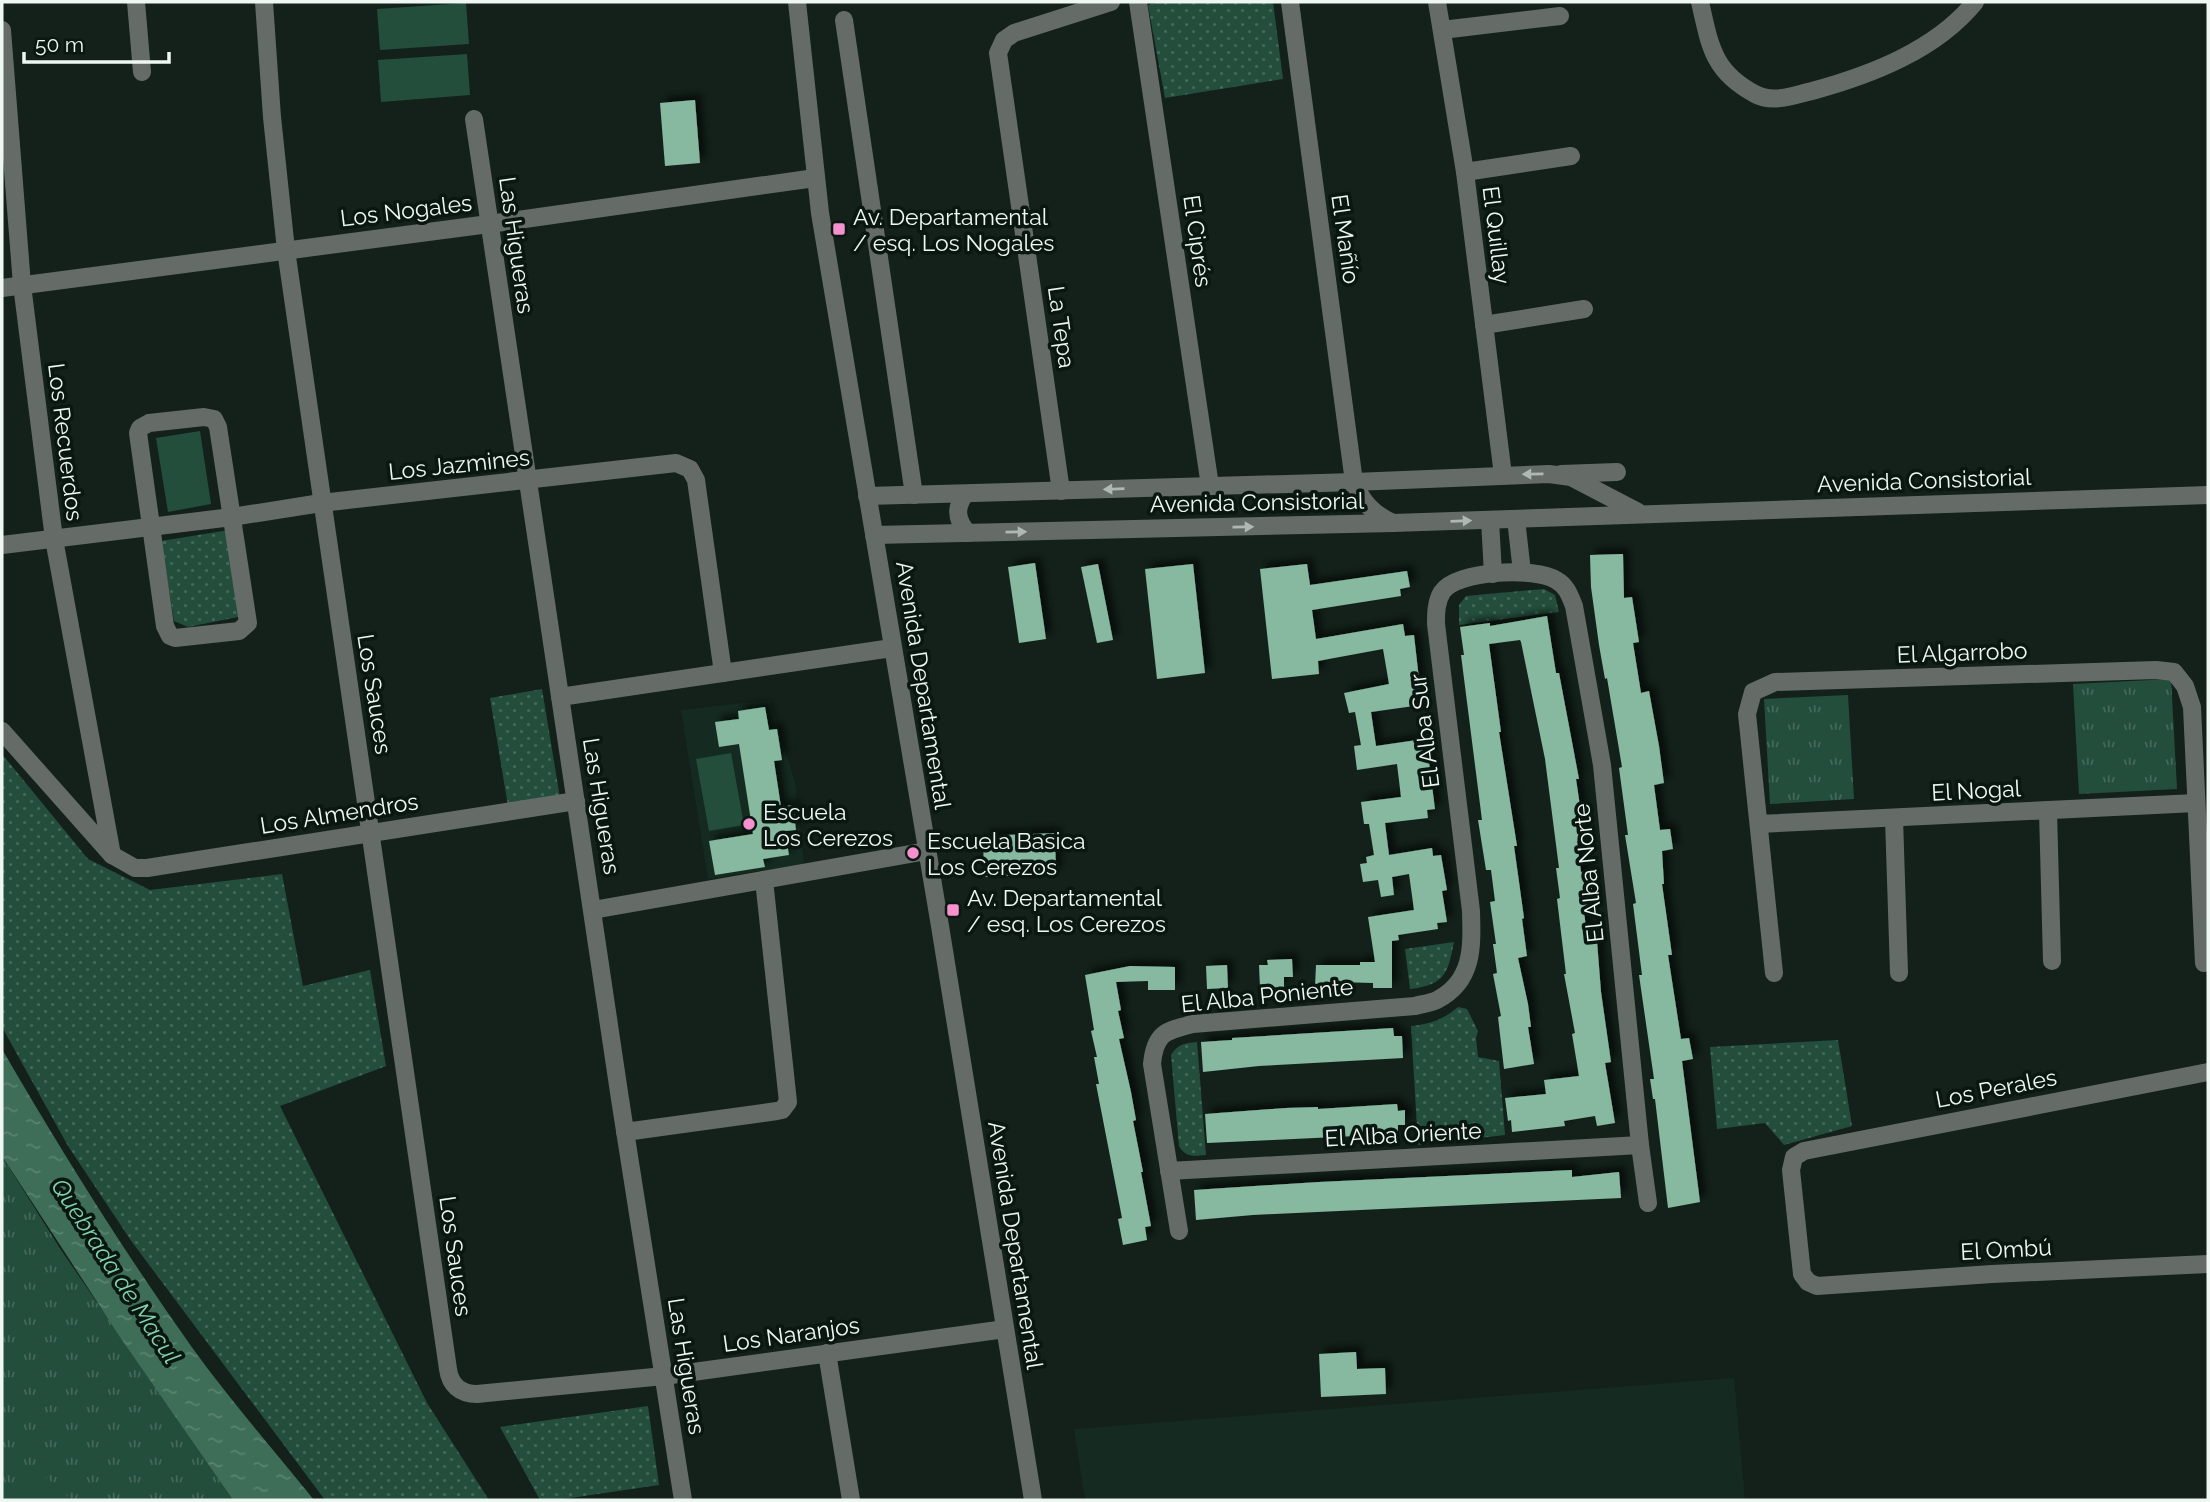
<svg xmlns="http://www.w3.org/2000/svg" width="2210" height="1502" viewBox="0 0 2210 1502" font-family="Raleway,sans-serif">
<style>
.built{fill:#152a20}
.grass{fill:url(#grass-dots)}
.park{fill:url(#park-tufts)}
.garden{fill:#244e3c}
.water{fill:url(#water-ripples)}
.building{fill:#87b9a0;filter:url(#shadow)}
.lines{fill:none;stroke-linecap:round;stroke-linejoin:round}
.minor{stroke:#656c68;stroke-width:18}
.tertiary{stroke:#656c68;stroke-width:18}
.oneway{fill:#b0b8b4}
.poi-dot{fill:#f690cf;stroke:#0a1711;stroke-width:2.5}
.labels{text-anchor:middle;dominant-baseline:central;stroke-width:7;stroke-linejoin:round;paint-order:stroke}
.street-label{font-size:23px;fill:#eef7f2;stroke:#0a1711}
.poi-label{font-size:23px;fill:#eef7f2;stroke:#0a1711;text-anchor:start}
.water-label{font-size:24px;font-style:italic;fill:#83d1ad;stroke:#0a1711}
</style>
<defs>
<pattern id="grass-dots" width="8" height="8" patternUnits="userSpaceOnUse" patternTransform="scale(1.75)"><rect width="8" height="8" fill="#244e3c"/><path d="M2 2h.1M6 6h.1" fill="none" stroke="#446859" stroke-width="1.8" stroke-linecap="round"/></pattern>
<pattern id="park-tufts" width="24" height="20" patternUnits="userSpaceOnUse" patternTransform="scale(1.75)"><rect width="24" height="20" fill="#244e3c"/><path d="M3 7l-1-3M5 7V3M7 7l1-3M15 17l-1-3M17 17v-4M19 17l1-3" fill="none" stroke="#446859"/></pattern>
<pattern id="water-ripples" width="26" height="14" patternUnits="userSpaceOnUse" patternTransform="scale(1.75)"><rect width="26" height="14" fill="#3e6e58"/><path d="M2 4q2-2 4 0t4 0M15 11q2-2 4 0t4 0" fill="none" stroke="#5a8370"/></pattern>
<filter id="shadow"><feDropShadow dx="6" dy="-6" stdDeviation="3.5" flood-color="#0009"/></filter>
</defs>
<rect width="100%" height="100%" fill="#13211a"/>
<g class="built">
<polygon points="770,700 795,783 804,864 708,879 681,710"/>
<polygon points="1734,1378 1745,1500 1085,1500 1074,1429"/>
</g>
<g class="grass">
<polygon points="1161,2 1273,2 1283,79 1165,98 1148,5"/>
<polygon points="229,530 243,616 188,627 174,621 161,541"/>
<polygon points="1544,589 1555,595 1559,612 1459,625 1459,605 1466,596"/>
<polygon points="542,689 560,798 508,806 490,698"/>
<polygon points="2,754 88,859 150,890 282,874 303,986 370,970 386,1066 280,1106 427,1403 489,1500 325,1500 132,1242 68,1146 2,1027"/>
<path d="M1454,942C1448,973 1445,985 1410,989L1405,949Z"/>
<path d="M1458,1007L1467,1009L1478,1031L1476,1038L1478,1057L1499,1061L1505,1135L1418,1145L1411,1026C1430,1024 1443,1020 1458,1007Z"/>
<polygon points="1838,1040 1852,1126 1784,1145 1765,1123 1717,1129 1710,1047"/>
<path d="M1197,1042L1206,1155C1194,1156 1186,1158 1179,1146L1171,1055C1178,1044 1185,1043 1197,1042Z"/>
<polygon points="648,1406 659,1485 557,1500 540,1500 500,1427"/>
</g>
<g class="park">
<polygon points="2171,679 2177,789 2079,794 2073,684"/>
<polygon points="1848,695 1854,799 1770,804 1764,699"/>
<polygon points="2,1156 61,1250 233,1500 2,1500"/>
</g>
<g class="garden">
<polygon points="466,3 469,44 380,50 377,9"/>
<polygon points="467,54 470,95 381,102 378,60"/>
<polygon points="200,431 211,504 168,512 156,438"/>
<polygon points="731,753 744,825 709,831 696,759"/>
<polygon points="42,1474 72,1500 18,1500"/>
</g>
<path class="water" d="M2,1049C61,1151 123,1250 191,1346C229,1399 273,1449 314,1500H233L120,1337L2,1156Z"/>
<g class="building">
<polygon points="695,100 700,163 665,166 660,103"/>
<polygon points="1623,554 1624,598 1632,597 1639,642 1633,643 1641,693 1649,691 1659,746 1664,783 1654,785 1660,830 1670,829 1673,849 1662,851 1664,884 1662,884 1672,955 1668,955 1681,1039 1689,1038 1693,1059 1682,1061 1700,1202 1668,1208 1655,1099 1653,1099 1650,1079 1654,1079 1639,975 1642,975 1633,904 1636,903 1625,835 1628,835 1619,768 1622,767 1607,678 1605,679 1599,645 1591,587 1590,555"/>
<polygon points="1035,563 1046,639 1019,643 1008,567"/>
<polygon points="1098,564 1113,640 1097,643 1081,567"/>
<polygon points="1193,564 1205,673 1157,679 1145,569"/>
<polygon points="1307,564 1310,585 1407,571 1410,587 1400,589 1401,596 1312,610 1316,639 1403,624 1405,636 1414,635 1421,697 1413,698 1414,706 1371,712 1376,746 1417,740 1418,747 1427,746 1435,809 1427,810 1428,818 1385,823 1389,855 1432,848 1433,856 1441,855 1447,890 1442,891 1447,922 1437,923 1438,929 1398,935 1399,940 1392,941 1392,988 1373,988 1373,983 1338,982 1338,986 1315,986 1316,965 1360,965 1360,962 1375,962 1368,917 1414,910 1409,874 1392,877 1394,895 1381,897 1378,880 1363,882 1360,864 1367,863 1366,857 1374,855 1369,824 1364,824 1361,802 1401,797 1397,764 1357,770 1354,746 1361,745 1355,712 1349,713 1344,693 1389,684 1383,649 1318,661 1319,674 1272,679 1260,569"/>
<polygon points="1547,616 1556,673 1559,673 1579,779 1576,779 1585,840 1577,841 1581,872 1590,871 1594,911 1584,912 1588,942 1597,941 1601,992 1611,1062 1605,1063 1615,1123 1597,1126 1595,1116 1564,1121 1565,1126 1512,1132 1511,1120 1508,1121 1505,1098 1546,1094 1544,1080 1579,1076 1572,1034 1575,1033 1564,974 1566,974 1557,899 1560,898 1556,868 1559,868 1545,759 1521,642 1520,640 1489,644 1501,732 1499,732 1517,846 1514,846 1524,918 1522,919 1527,956 1518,958 1528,1004 1531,1027 1528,1027 1534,1064 1504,1069 1498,1017 1501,1016 1493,974 1497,973 1493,944 1496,944 1490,902 1495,901 1491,870 1486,870 1478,820 1482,820 1461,655 1464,655 1460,627 1490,623 1490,626"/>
<polygon points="765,707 769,730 777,729 782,760 774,761 781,807 793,805 796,830 785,831 789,855 763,859 765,867 715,875 709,841 753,834 739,744 719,747 715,722 739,719 738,711"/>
<polygon points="1055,833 1056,874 984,877 983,836"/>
<polygon points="1292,959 1293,977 1284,977 1284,987 1260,988 1259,965 1268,965 1267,960"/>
<polygon points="1227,965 1228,988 1207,989 1206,966"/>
<polygon points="1130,966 1175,967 1175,990 1148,990 1148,981 1116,982 1121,1010 1118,1011 1124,1038 1119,1039 1131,1092 1136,1120 1133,1121 1143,1172 1141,1172 1151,1226 1145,1227 1147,1240 1123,1245 1118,1219 1122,1218 1096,1084 1099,1084 1094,1057 1097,1057 1091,1031 1094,1030 1085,975"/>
<polygon points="1393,1028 1394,1036 1402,1036 1403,1058 1259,1066 1203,1072 1201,1042 1232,1040 1232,1038"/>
<polygon points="1397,1104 1398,1111 1405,1110 1405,1125 1398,1125 1398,1134 1207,1143 1205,1114 1286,1108 1318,1107 1318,1109"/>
<polygon points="1572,1170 1572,1177 1619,1172 1621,1198 1253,1215 1196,1220 1194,1190 1319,1182"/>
<polygon points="1356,1352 1357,1369 1385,1368 1386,1394 1321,1397 1319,1354"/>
</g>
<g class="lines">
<g class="minor">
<polyline points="136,2 142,72"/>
<path d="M264,2L272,117L286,250L448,1369C450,1385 460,1394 477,1394L664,1376L1005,1329"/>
<polyline points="1138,2 1210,486"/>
<polyline points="1290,2 1354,482"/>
<polyline points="1437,2 1465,172 1503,475"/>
<path d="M1700,2C1710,45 1712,71 1755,94C1773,104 1794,95 1812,91C1871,75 1936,50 1975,2"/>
<polyline points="844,20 914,495"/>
<polyline points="2,30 22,285 54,539 112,855"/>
<polyline points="1442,30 1560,16"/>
<polyline points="474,119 620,1099 683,1500"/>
<polyline points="1465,172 1571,156"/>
<polyline points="2,288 489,224 815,178"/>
<polyline points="1484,325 1584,309"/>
<polygon points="204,417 214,419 218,427 248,623 239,631 175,638 170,636 165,626 138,433 140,428 149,423"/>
<polyline points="1561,474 1617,472"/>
<polyline points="1061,491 998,53 1004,40 1014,33 1111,2"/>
<polyline points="1516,519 1522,572"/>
<polyline points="1490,520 1493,574"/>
<polyline points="2,545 232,517 321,503 676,463 690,469 696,480 723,673"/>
<polyline points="560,697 892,648"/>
<polyline points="2,731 112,855 135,868 147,868 576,801"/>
<polyline points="2048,811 2052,961"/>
<polyline points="1894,818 1899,973"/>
<polyline points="1759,824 2196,803"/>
<polyline points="593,910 927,851"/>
<polyline points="1774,973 1747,714 1753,692 1775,682 2156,670 2174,672 2185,686 2192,707 2204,963"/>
<polyline points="2208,1072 1804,1151 1794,1157 1791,1170 1802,1274 1808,1282 1817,1286 1992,1274 2208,1264"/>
<polyline points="625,1132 777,1111 782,1110 788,1102 764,880"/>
<polyline points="1169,1171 1640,1145"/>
<path d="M1179,1231L1152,1064C1155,1033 1165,1031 1193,1024L1415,1006C1422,1004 1431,1003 1437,1000C1474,981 1472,946 1471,911L1436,624C1436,613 1436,602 1442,592C1457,570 1535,567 1556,580C1567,586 1570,596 1574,606L1602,765L1640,1145L1648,1203"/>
<polyline points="827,1353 851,1500"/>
</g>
<g class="tertiary">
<polyline points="797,2 820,213 940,926 1033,1500"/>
<path d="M1354,482C1362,502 1373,514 1393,523"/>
<path d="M965,494C955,508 956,520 968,533"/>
<polyline points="867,496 1354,482 1549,474 1571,477 1638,512"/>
<polyline points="874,535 1393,523 2208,495"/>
</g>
</g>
<defs><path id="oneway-solid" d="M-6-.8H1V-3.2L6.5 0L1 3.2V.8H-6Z" transform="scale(1.75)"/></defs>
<g class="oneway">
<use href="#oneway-solid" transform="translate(1533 474) rotate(179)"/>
<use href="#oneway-solid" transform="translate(1114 489) rotate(178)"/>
<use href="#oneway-solid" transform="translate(1461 521) rotate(-2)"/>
<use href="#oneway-solid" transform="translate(1243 527) rotate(-1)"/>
<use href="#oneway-solid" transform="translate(1016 532) rotate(-1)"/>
</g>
<g class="poi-dot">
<rect x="832" y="222" width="14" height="14" rx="3.5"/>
<circle cx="749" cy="824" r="7"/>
<circle cx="913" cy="853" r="7"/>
<rect x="946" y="903" width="14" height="14" rx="3.5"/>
</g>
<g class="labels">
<g class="street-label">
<text transform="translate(406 210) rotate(-7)">Los Nogales</text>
<text transform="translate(1497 235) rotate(83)">El Quillay</text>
<text transform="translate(1346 239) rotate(82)">El Mañío</text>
<text transform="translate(1198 241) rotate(82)">El Ciprés</text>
<text transform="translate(517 245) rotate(82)">Las Higueras</text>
<text transform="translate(1062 327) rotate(82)">La Tepa</text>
<text transform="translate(66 442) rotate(83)">Los Recuerdos</text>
<text transform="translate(459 464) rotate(-6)">Los Jazmines</text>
<text transform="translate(1924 480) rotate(-2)">Avenida Consistorial</text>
<text transform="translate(1257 502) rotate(-1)">Avenida Consistorial</text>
<text transform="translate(1962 652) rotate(-2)">El Algarrobo</text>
<text transform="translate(924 685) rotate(81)">Avenida Departamental</text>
<text transform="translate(375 694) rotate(81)">Los Sauces</text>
<text transform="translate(1424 731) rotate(-97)">El Alba Sur</text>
<text transform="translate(1976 790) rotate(-3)">El Nogal</text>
<text transform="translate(602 806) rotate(81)">Las Higueras</text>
<text transform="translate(339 813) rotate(-9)">Los Almendros</text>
<text transform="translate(1588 873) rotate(-96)">El Alba Norte</text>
<text transform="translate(1267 995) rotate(-6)">El Alba Poniente</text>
<text transform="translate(1996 1088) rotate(-11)">Los Perales</text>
<text transform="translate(1403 1134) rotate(-3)">El Alba Oriente</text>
<text transform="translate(1016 1245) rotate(81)">Avenida Departamental</text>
<text transform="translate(2006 1249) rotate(-3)">El Ombú</text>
<text transform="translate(456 1256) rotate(82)">Los Sauces</text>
<text transform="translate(791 1334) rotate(-8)">Los Naranjos</text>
<text transform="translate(687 1366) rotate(81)">Las Higueras</text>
</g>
<g class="poi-label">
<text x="853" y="216">Av. Departamental<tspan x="853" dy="26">/ esq. Los Nogales</tspan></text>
<text x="763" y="811">Escuela<tspan x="763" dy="26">Los Cerezos</tspan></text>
<text x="927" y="840">Escuela Basica<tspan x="927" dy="26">Los Cerezos</tspan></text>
<text x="967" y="897">Av. Departamental<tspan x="967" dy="26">/ esq. Los Cerezos</tspan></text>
</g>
<g class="water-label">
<text transform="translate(116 1271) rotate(57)">Quebrada de Macul</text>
</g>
</g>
<rect width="2210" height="1502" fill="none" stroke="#eef7f2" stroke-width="7"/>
<path d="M24 52v10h145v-10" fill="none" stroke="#eef7f2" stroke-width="3.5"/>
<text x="35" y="52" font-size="21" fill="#eef7f2" stroke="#0a1711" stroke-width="5" paint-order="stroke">50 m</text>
</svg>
